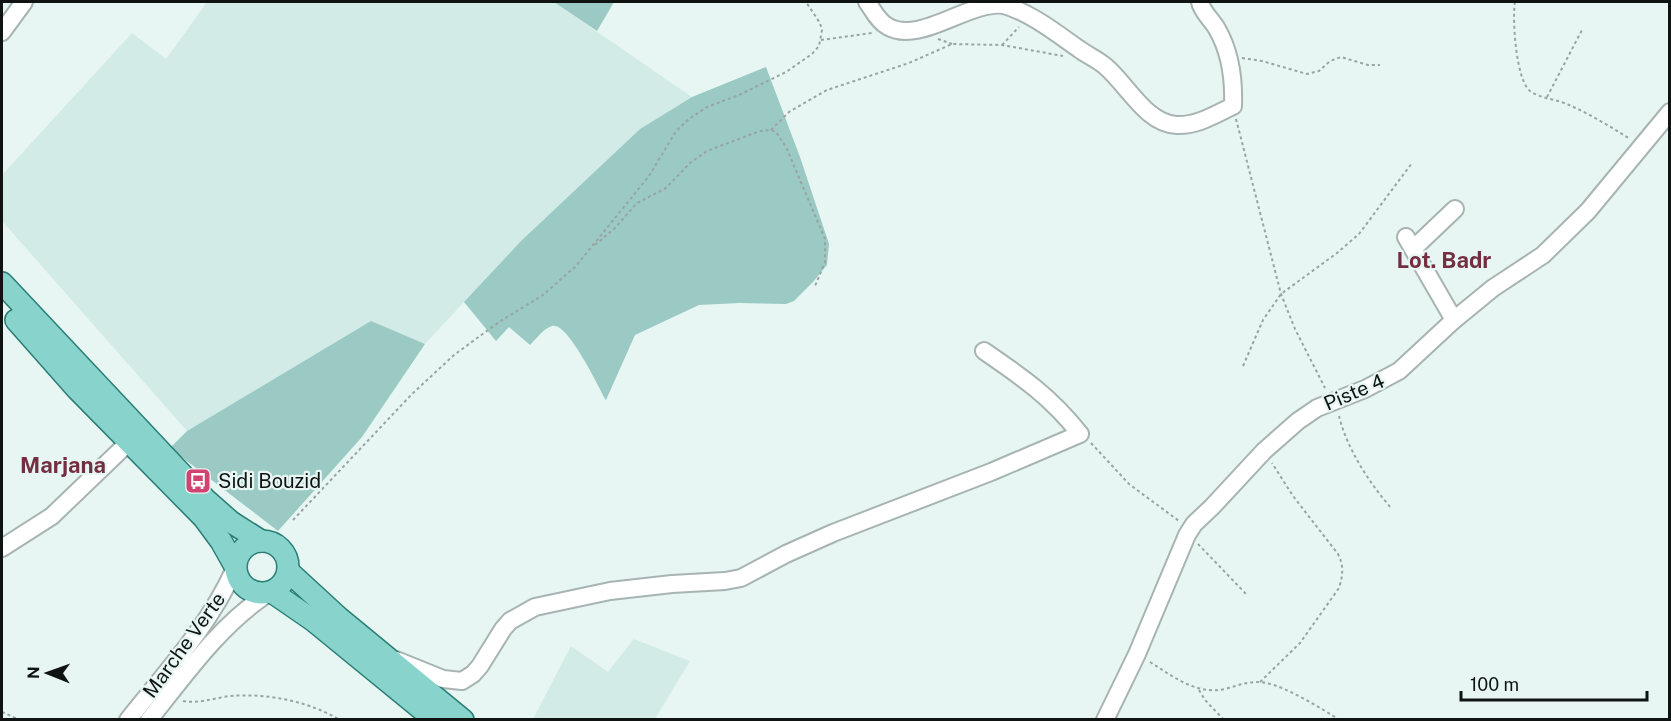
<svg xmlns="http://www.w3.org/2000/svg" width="1671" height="721" viewBox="0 0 1671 721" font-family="'Public Sans',sans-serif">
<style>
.built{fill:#d3ebe7}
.green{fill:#9acac3}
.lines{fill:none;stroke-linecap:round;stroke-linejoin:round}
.minor-casing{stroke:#a7b4b2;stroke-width:20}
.major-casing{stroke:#2a7e75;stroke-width:24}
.path{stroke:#99a4a2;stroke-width:2;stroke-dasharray:3 3;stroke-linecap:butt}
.minor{stroke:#fff;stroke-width:16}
.major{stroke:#88d4cc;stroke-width:21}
.labels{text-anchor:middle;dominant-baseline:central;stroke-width:4.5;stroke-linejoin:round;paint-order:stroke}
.street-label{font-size:20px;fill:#0f1413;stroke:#e7f6f3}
.poi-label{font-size:20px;fill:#0f1413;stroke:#e7f6f3;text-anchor:start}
.quarter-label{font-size:22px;font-weight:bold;fill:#742e42;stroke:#e7f6f3}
</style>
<rect width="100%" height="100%" fill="#e7f6f3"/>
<g class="built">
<polygon points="207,2 554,2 692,97 640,129 521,241 425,344 371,322 187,431 2,221 2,175 132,33 166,59"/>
<polygon points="634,639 690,661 655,719 533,719 571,646 608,672"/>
</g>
<g class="green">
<polygon points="554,2 614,2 597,31"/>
<path d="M766,67L800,157L829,244L827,265L813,282L794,301L786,304L739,303L699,305L635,335L606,400C599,388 567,320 552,326C544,328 536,339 530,345L509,327L496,341L464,302L521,241L640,129L692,97Z"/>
<polygon points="371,321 425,344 362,437 278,531 170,448 187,431"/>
</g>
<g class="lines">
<g class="minor-casing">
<g id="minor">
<path d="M867,2C873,10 878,21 887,26C919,46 969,0 1004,5C1031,13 1056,33 1079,49C1087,55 1097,59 1105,66C1127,84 1146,124 1177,125C1197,126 1216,114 1233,106C1234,79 1231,53 1217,29C1212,20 1202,12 1200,2"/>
<polyline points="2,32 24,2"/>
<polyline points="1406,237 1454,320"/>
<polyline points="1414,248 1455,209"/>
<polyline points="2,548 52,516 129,442"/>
<path d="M396,660L443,679L462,681L473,674L480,666L503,629L510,621L535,607L610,591L672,584L725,581L741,578L786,554L833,533L991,472L1080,434C1051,397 1022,377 984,351"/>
<path d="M128,720C166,672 210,625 235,568"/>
<path d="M149,720C185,675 219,626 267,594"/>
<polyline points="1105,720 1137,654 1187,535 1194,524 1212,507 1264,451 1298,421 1317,408 1365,389 1399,371 1454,320 1493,288 1543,255 1588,211 1670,112"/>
</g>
</g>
<g class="major-casing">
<g id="major">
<polyline points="2,283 205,499 231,522 261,541"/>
<polyline points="16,320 77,389 204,518 221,541 235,566"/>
<circle cx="262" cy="567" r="26"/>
<polyline points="288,571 338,617 463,720"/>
<polyline points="272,592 314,621 435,720"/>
</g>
</g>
<g class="path">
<path d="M1515,2C1512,19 1516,80 1530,91C1541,99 1557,99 1569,105C1590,114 1611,127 1630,139"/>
<polyline points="938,39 952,44"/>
<polyline points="821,40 872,33"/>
<polyline points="1002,45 1019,27"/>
<polyline points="1242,58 1262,61 1307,74 1319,71 1330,61 1341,57 1368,65 1380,65"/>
<polyline points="1547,97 1583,28"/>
<polyline points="1236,119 1281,294 1295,329 1325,388"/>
<polyline points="771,130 789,112 827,90 909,63 952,44 1002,45 1063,56"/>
<polyline points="595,245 615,228 637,203 666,188 690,163 707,151 760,131 771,130 776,132 786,147 825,239 825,262 815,286"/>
<polyline points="1243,366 1263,320 1281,294 1337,253 1359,234 1412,163"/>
<path d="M1339,416C1347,449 1370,484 1392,509"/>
<polyline points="1091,443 1129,484 1179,521"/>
<polyline points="293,520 412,394 454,355 499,322 543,295 576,266 649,176 676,131 689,119 707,107 739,95 786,72 812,54 819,46 822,30 820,23 806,2"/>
<polyline points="1198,544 1247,595"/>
<path d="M1150,662C1174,677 1196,695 1225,689C1239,685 1252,680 1266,683C1287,687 1320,708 1340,720"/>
<path d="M1260,682L1300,643L1339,588C1343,575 1344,566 1338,554L1293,496L1272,463"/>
<polyline points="1199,690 1205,700 1224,720"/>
<path d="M183,701C199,704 214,698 230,696C267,693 308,701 340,720"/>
<polyline points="2,712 20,720"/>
</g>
<use href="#minor" class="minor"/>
<use href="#major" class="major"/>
</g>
<defs>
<g id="bus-square" transform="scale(1.35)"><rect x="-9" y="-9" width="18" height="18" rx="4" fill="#d14471" stroke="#e7f6f3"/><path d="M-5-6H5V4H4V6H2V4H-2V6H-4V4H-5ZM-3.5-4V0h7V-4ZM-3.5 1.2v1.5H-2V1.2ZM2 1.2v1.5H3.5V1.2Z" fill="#fff"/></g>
</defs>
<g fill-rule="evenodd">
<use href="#bus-square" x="198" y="481"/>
</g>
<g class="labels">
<g class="street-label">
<text transform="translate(1354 392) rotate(-23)">Piste 4</text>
<text transform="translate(184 645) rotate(-54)">Marche Verte</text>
</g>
<g class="poi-label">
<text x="218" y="481">Sidi Bouzid</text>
</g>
<g class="quarter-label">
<text x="1444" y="260">Lot. Badr</text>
<text x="63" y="465">Marjana</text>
</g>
</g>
<rect width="1671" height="721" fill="none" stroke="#0f1413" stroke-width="6"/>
<g transform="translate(48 673) rotate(271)" stroke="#e7f6f3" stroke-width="4.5" paint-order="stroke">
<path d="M0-4.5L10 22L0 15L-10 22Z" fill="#0f1413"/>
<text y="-9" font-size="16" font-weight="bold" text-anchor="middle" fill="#0f1413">N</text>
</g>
<path d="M1461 691v9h186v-9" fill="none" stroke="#0f1413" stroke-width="3"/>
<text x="1470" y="691" font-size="18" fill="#0f1413" stroke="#e7f6f3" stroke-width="4.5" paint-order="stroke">100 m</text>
</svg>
